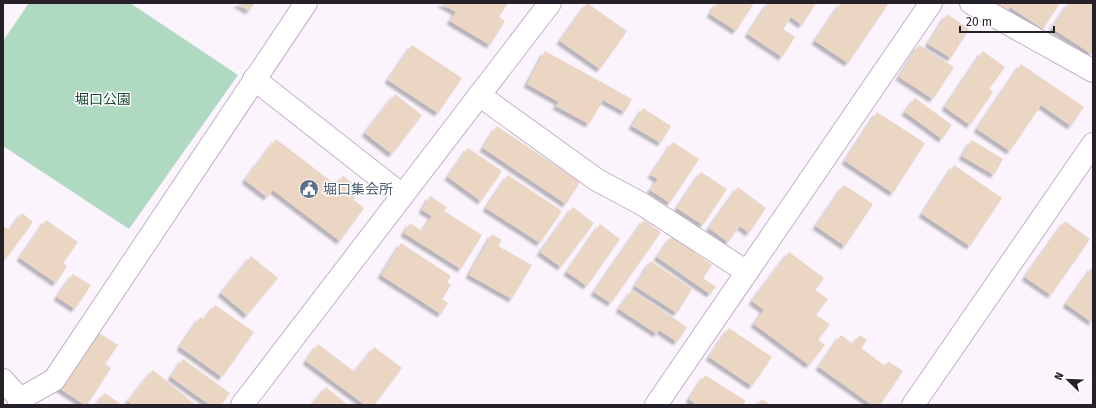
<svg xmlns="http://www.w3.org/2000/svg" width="1096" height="408" viewBox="0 0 1096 408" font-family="'Fira Sans','Noto Sans JP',sans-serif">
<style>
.green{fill:#afdac1}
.building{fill:#ebd6c4;filter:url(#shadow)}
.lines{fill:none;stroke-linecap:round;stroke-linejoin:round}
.street-casing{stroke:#c1b1c6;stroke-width:24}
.secondary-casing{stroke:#c1b1c6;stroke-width:24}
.street{stroke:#fff;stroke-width:22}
.secondary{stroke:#fff;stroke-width:22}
.labels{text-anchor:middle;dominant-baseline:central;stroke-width:3;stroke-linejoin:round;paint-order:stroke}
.park-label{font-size:14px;fill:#194731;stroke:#fff}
.service-label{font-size:14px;fill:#4e5e75;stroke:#fff;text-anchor:start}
</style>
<defs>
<filter id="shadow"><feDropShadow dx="-3.5" dy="3.5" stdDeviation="1" flood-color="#0004"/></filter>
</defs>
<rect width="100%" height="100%" fill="#fbf4fd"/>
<polygon class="green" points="29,3 130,3 238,75 129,229 3,146 3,41"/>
<g class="building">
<polygon points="236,3 255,3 249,11"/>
<polygon points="440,3 508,3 499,17 505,21 490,45 450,21 456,12"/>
<polygon points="587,3 627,31 600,69 560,41"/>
<polygon points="717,3 754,3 736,31 710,14"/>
<polygon points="768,3 816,3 802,25 791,17 783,29 795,37 782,57 748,34"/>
<polygon points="841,3 889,3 848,63 815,41"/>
<polygon points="992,3 1060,3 1043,29 1010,7 1006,13"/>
<polygon points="1069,3 1093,3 1093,55 1052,28"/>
<polygon points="947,14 969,29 951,58 928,44"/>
<polygon points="412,45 462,78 438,113 388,80"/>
<polygon points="919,45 954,67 933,99 899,77"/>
<polygon points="545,51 632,99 625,112 603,100 589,124 556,106 559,102 527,84"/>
<polygon points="983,51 1005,67 989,89 993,92 970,125 945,107"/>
<polygon points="1021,64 1084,107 1071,126 1041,105 1010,151 977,129"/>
<polygon points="395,94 422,115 392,154 365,133"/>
<polygon points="915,98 952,125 942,139 905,112"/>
<polygon points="643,108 671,126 661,143 632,126"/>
<polygon points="877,112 925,143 893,193 845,161"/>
<polygon points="497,126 580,182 566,204 483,148"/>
<polygon points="276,139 336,185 343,176 361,189 353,199 364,208 340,241 273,190 267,197 245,180"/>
<polygon points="972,140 1003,159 994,175 962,156"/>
<polygon points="673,142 699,159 670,203 650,190 658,179 651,175"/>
<polygon points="468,148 502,171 481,201 448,177"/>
<polygon points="954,165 1002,198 970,246 922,214"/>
<polygon points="701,172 727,189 703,225 677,208"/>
<polygon points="508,175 562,211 540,243 486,208"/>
<polygon points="844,185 873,204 845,246 816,226"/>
<polygon points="738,187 766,208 749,233 740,226 728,242 709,228"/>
<polygon points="430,196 447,207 444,211 482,235 461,269 404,233 410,223 422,231 432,216 422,210"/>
<polygon points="573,207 594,223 561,267 540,252"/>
<polygon points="22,213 33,222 4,261 3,226 10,230"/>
<polygon points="46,220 78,242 63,263 67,266 56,283 20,258"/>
<polygon points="644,220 661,232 611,303 594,292"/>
<polygon points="1065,221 1090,239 1051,295 1025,277"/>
<polygon points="600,224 620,239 587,286 567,272"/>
<polygon points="492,234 502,240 498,246 532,265 512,299 469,275"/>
<polygon points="672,236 712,265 703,278 716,287 710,294 657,257"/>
<polygon points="401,243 451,276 447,282 451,285 442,299 448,303 441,314 381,275"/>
<polygon points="789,252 824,278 815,290 828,299 816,315 830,324 818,340 825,345 809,365 754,324 764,310 752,301"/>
<polygon points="251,256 278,278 247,315 221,293"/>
<polygon points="651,261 692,289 677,313 635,286"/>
<polygon points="1093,266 1093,323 1066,304"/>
<polygon points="73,274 91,285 75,309 57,297"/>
<polygon points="632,290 687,327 677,342 659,330 657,334 619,309"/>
<polygon points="215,305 254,332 222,377 180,347 200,317 204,320"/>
<polygon points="729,328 772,357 752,386 709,357"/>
<polygon points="93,329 118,345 105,364 111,368 87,405 85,405 56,386"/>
<polygon points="841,335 853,344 860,335 867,340 861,348 885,366 888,361 903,371 880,405 872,405 819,367"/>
<polygon points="318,344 355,372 374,347 402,368 374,405 365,405 306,361"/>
<polygon points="183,359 230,393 221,405 210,405 171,377"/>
<polygon points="153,370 196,405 133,405 128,401"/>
<polygon points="705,375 746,401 743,405 697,405 689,399"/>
<polygon points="326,387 348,405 312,405"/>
<polygon points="105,393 122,405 96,405"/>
<polygon points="762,399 771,405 757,405"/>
</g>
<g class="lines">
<g class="street-casing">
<g id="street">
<polyline points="971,3 1093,71"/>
<polyline points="254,79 402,195"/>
<polyline points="479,95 597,180 642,204 747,272"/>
<polyline points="3,380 20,399 19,405"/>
<polyline points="20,399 54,380 306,3"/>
<polyline points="656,405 931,3"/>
<polyline points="913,405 1093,144"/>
</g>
</g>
<g class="secondary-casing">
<polyline id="secondary" points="242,405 550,3"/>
</g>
<use href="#street" class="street"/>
<use href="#secondary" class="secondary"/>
</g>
<defs>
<g id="civic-disc" transform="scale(1)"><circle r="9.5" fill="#5c6f8a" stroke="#fff"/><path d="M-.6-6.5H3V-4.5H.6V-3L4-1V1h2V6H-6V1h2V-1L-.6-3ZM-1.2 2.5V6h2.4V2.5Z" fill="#fff"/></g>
</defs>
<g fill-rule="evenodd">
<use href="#civic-disc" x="309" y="189"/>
</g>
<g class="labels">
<g class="park-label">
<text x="103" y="99">堀口公園</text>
</g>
<g class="service-label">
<text x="323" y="189">堀口集会所</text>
</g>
</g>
<rect width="1096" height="408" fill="none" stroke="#262028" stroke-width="8"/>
<g transform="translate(1068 380) rotate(293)" stroke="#ffffff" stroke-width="3" paint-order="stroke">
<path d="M0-3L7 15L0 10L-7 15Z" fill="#262028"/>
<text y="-6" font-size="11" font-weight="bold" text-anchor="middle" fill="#262028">N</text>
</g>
<path d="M960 26v6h94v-6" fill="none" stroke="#262028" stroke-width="2"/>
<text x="966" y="26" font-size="12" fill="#262028" stroke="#ffffff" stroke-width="3" paint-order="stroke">20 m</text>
</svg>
